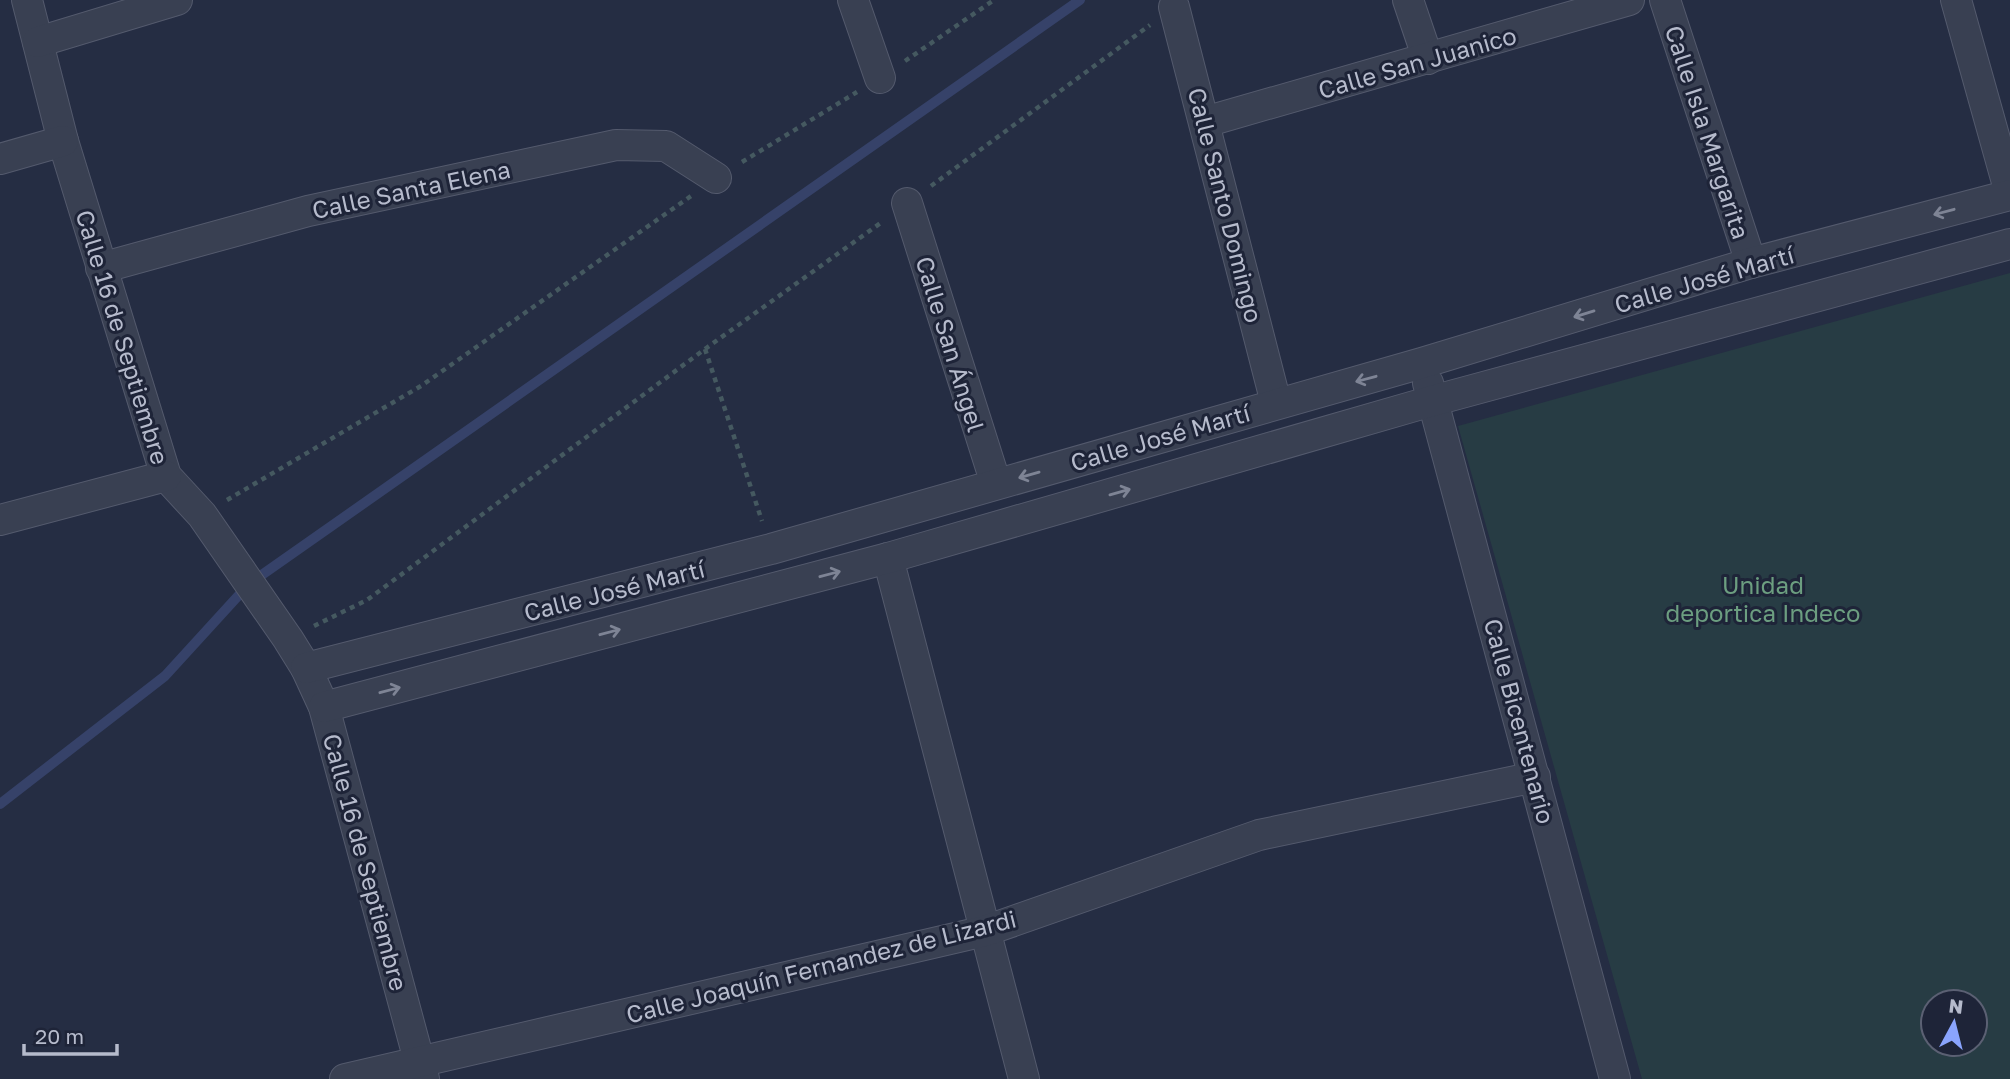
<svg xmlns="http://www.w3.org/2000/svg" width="2010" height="1079" viewBox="0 0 2010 1079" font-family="'Golos Text',sans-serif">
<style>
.green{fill:#273c44;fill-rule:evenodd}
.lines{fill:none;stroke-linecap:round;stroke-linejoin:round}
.stream{stroke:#364269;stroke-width:10}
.street-casing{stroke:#545a6d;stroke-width:32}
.path{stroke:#455960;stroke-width:4.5;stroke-dasharray:5 5;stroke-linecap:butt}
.street{stroke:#394052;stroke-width:30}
.oneway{stroke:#7e8495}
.labels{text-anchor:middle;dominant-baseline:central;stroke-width:6;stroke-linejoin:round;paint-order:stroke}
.street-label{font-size:24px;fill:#b6bbcc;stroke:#1e2438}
.park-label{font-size:24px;fill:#6c9e80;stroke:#1e2438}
</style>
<rect width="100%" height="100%" fill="#252d43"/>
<path class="green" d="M2010,273V1079H1642L1458,426ZM1975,1002V1044H1933V1002Z"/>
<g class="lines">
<polyline class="stream" points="0,804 165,676 249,584 1080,0"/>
<g class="street-casing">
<g id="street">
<polyline points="27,0 63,141 166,476 202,515 288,639 306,668 324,707 424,1079"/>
<polyline points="853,0 880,78"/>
<polyline points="1408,0 1428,59"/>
<polyline points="1665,0 1751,263"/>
<polyline points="1956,0 2010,193"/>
<polyline points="1174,7 1276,403"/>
<polyline points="38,42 177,0"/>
<polyline points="1205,122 1629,0"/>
<polyline points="0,159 63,141"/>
<polyline points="907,203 996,484"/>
<polyline points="101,268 308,211 616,145 666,146 716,178"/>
<polyline points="1428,383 1615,1079"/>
<polyline points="0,520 166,476"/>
<polyline points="888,558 1024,1079"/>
<polyline points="306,668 771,549 1422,363 1751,263 2010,195"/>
<polyline points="324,707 888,558 1432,401 2010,244"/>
<polyline points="345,1079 985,931 1259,835 1535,777"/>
</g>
</g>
<g class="path">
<polyline points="905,61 994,0"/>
<polyline points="742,162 857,92"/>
<polyline points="931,186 1150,25"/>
<polyline points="705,349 762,521"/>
<polyline points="227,500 421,386 691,196"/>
<polyline points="314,626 367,600 705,349 882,222"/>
</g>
<use href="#street" class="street"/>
</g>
<defs><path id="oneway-shaft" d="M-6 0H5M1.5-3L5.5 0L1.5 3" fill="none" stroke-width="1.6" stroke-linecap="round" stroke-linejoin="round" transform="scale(1.75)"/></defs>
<g class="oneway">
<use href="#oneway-shaft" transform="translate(1944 212) rotate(165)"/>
<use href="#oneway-shaft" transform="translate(1584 314) rotate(163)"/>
<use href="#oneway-shaft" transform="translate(1366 379) rotate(165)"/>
<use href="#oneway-shaft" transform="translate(1029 475) rotate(164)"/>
<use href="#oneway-shaft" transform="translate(1120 492) rotate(-16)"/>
<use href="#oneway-shaft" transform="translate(830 574) rotate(-15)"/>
<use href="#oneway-shaft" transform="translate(610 632) rotate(-15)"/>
<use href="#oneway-shaft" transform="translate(390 690) rotate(-15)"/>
</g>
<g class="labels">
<g class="street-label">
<text transform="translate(1417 62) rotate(-16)">Calle San Juanico</text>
<text transform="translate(1708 132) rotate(72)">Calle Isla Margarita</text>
<text transform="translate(411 189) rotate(-12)">Calle Santa Elena</text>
<text transform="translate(1226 205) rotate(76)">Calle Santo Domingo</text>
<text transform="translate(1704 279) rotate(-16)">Calle José Martí</text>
<text transform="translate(123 337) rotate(73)">Calle 16 de Septiembre</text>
<text transform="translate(951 344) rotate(73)">Calle San Ángel</text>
<text transform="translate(1160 437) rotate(-16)">Calle José Martí</text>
<text transform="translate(614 590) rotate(-14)">Calle José Martí</text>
<text transform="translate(1520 721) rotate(75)">Calle Bicentenario</text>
<text transform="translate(366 862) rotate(75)">Calle 16 de Septiembre</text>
<text transform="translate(821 966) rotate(-14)">Calle Joaquín Fernandez de Lizardi</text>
</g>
<g class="park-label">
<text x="1763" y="584">Unidad<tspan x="1763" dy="28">deportica Indeco</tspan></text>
</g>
</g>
<g transform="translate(1954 1023) rotate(7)"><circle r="33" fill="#1e2438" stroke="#5b6073" stroke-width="2"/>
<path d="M0-5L12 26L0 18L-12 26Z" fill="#8aa4fd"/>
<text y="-10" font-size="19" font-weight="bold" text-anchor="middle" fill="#b6bbcc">N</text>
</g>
<path d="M24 1044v10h93v-10" fill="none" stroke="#b6bbcc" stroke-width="3.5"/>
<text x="35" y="1044" font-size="21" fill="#b6bbcc" stroke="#1e2438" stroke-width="5" paint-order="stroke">20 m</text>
</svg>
